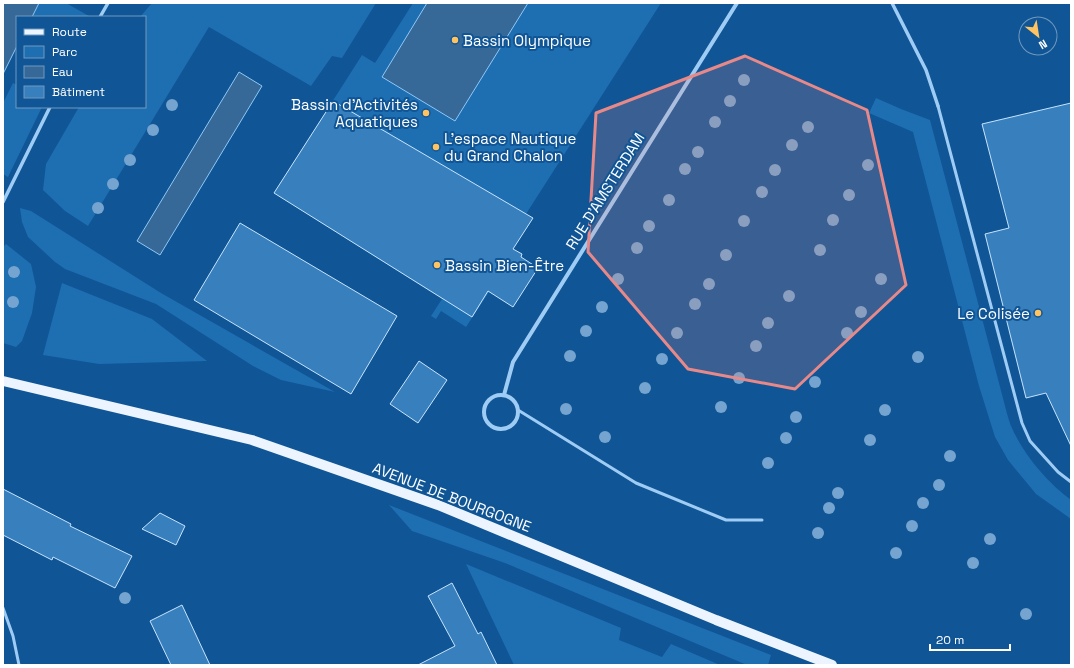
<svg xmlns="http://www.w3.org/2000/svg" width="1074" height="668" viewBox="0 0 1074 668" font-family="'Space Grotesk',sans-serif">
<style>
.green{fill:#1e6eb2}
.water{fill:#366997;stroke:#8fc8f7}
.building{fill:#387fbd;stroke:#c6e4fe}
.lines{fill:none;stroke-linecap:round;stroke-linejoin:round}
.service{stroke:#9eccf4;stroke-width:3}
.pedestrian{stroke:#9eccf4;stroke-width:3.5}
.minor{stroke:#9eccf4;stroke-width:4}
.primary{stroke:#ebf4ff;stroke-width:10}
.tree{fill:#74a4cf}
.marked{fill:#e88989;fill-opacity:0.2;stroke:#e88989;stroke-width:3;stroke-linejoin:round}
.poi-dot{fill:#ffc461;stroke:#105595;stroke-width:1.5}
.labels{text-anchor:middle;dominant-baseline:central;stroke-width:4;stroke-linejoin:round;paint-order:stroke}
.poi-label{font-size:15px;fill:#fff;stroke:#105595;text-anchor:start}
.street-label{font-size:15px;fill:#fff;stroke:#105595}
</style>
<rect width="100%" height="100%" fill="#105595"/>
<g class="green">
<polygon points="39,3 66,3 89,16 32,17"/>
<polygon points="152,3 376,3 342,58 332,56 311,86 209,27 88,226 65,211 43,190 46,164 79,107 145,107 145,17 140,17"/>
<polygon points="413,3 661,3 526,214 533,218 513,249 522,254 521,257 513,307 489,292 466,327 441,311 436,319 431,316 442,299 274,193 362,55 375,63"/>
<polygon points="13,83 17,85 17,107 42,107 8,177 3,174 3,103"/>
<path d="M876,98L901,109L930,120L1004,402C1006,410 1008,418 1011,426C1023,454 1047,482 1071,500V519L1036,494L1008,460L995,437L979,386L913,132L869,113Z"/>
<polygon points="20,208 31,211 161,293 335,392 281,380 253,366 156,304 65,269 55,262 28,237 22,222"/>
<polygon points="6,244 31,264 36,287 32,313 22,341 16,347 3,343 3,247"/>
<polygon points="62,283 152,319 207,361 99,364 43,355"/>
<polygon points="389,505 771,655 768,665 747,665 505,563 412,531"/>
<polygon points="466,564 621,628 619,640 662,657 671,644 720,665 514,665"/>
</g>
<g class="water">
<polygon points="3,3 39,3 32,17 17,17 17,46 3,74"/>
<polygon points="427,3 528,3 455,121 382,77"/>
<polygon points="239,72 262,86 160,255 137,241"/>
</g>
<g class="building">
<polygon points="333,101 533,218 513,249 522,254 521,257 538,268 513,307 488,291 472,317 274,193"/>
<polygon points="1071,103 1071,446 1046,393 1026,398 985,234 1009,228 982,124"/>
<polygon points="240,223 397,316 351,394 194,300"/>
<polygon points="419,361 447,380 418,423 390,404"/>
<polygon points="3,489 71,524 70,526 132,556 115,588 53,557 52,560 3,535"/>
<polygon points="160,513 185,526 176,545 142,529"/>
<polygon points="452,583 478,634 481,632 497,665 418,665 455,646 428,596"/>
<polygon points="182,605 210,665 171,665 150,621"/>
</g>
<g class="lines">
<g class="service">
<polyline points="938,106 1022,423 1030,441 1058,472 1071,482"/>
<polyline points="518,410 636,483 726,520 762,520"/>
<polyline points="3,608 13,636 19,665"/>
</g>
<g class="pedestrian">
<polyline points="892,3 926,70 938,106"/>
<polyline points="100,17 108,3"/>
<polyline points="3,202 50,107"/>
</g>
<g class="minor">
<polyline points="504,395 513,362 737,3"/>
<circle cx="501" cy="412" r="17"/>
</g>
<polyline class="primary" points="3,381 252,440 438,505 716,620 832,665"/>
</g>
<g class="tree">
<circle cx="744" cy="80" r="6"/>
<circle cx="730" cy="101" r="6"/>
<circle cx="172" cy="105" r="6"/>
<circle cx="715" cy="122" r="6"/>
<circle cx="808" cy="127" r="6"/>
<circle cx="153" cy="130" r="6"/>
<circle cx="792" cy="145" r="6"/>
<circle cx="698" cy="152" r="6"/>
<circle cx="130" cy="160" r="6"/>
<circle cx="868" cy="165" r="6"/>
<circle cx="685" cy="169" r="6"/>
<circle cx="775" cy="170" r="6"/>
<circle cx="113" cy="184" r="6"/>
<circle cx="762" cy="192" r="6"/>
<circle cx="849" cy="195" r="6"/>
<circle cx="669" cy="200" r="6"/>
<circle cx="98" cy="208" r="6"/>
<circle cx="833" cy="220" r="6"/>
<circle cx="744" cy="221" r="6"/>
<circle cx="649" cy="226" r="6"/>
<circle cx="637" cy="248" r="6"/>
<circle cx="820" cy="250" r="6"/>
<circle cx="726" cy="255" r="6"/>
<circle cx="14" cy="272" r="6"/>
<circle cx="618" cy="279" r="6"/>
<circle cx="881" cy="279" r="6"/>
<circle cx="709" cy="284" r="6"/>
<circle cx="789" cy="296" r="6"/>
<circle cx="13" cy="302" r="6"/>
<circle cx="695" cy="304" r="6"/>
<circle cx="602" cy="307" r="6"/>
<circle cx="861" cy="312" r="6"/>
<circle cx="768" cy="323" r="6"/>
<circle cx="586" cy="331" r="6"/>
<circle cx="677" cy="333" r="6"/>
<circle cx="847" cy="333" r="6"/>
<circle cx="756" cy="346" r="6"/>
<circle cx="570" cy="356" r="6"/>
<circle cx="918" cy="357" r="6"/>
<circle cx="662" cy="359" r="6"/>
<circle cx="739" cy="378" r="6"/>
<circle cx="815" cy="382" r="6"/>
<circle cx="645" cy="388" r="6"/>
<circle cx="721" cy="407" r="6"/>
<circle cx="566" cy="409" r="6"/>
<circle cx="885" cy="410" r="6"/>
<circle cx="796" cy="417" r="6"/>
<circle cx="605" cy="437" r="6"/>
<circle cx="786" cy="438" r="6"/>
<circle cx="870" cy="440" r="6"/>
<circle cx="950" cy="456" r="6"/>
<circle cx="768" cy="463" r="6"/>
<circle cx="939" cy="485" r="6"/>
<circle cx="838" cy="493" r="6"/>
<circle cx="923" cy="503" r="6"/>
<circle cx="829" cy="508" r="6"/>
<circle cx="912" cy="526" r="6"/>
<circle cx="818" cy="533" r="6"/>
<circle cx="990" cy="539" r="6"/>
<circle cx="896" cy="553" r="6"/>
<circle cx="973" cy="563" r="6"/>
<circle cx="125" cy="598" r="6"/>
<circle cx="1026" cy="614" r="6"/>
</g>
<path class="marked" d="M745,56L867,110L906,285L795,389L688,369L588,252L596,113Z"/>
<g class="poi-dot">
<circle cx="455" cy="40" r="4"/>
<circle cx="426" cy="113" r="4"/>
<circle cx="436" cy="147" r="4"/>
<circle cx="437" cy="265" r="4"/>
<circle cx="1038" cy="313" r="4"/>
</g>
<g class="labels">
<g class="poi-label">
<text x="463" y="40">Bassin Olympique</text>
<text x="418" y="104" text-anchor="end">Bassin d'Activités<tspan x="418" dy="17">Aquatiques</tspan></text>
<text x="444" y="138">L'espace Nautique<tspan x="444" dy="17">du Grand Chalon</tspan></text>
<text x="445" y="265">Bassin Bien-Être</text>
<text x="1030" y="313" text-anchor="end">Le Colisée</text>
</g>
<g class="street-label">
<text transform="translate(605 191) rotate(-58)">RUE D'AMSTERDAM</text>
<text transform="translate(452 497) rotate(21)">AVENUE DE BOURGOGNE</text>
</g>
</g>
<rect width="1074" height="668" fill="none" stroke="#ffffff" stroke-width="8"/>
<rect x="16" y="16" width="130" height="92" fill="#105595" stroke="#7099bf"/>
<rect x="24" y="29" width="20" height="6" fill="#ebf4ff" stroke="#7099bf"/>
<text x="52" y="36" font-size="12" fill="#ffffff">Route</text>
<rect x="24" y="46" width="20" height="12" fill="#1e6eb2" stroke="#7099bf"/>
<text x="52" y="56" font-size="12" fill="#ffffff">Parc</text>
<rect x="24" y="66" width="20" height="12" fill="#366997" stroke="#7099bf"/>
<text x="52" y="76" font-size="12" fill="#ffffff">Eau</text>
<rect x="24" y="86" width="20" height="12" fill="#387fbd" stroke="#7099bf"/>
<text x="52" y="96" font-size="12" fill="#ffffff">Bâtiment</text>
<g transform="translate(1038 36) rotate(150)"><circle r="19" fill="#105595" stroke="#7099bf"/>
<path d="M0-3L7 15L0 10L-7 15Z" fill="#ffc461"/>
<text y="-6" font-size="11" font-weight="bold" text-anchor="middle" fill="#ffffff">N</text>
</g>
<path d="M930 644v6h80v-6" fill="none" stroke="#ffffff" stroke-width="2"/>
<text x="936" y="644" font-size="12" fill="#ffffff" stroke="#105595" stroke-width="3" paint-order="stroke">20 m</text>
</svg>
